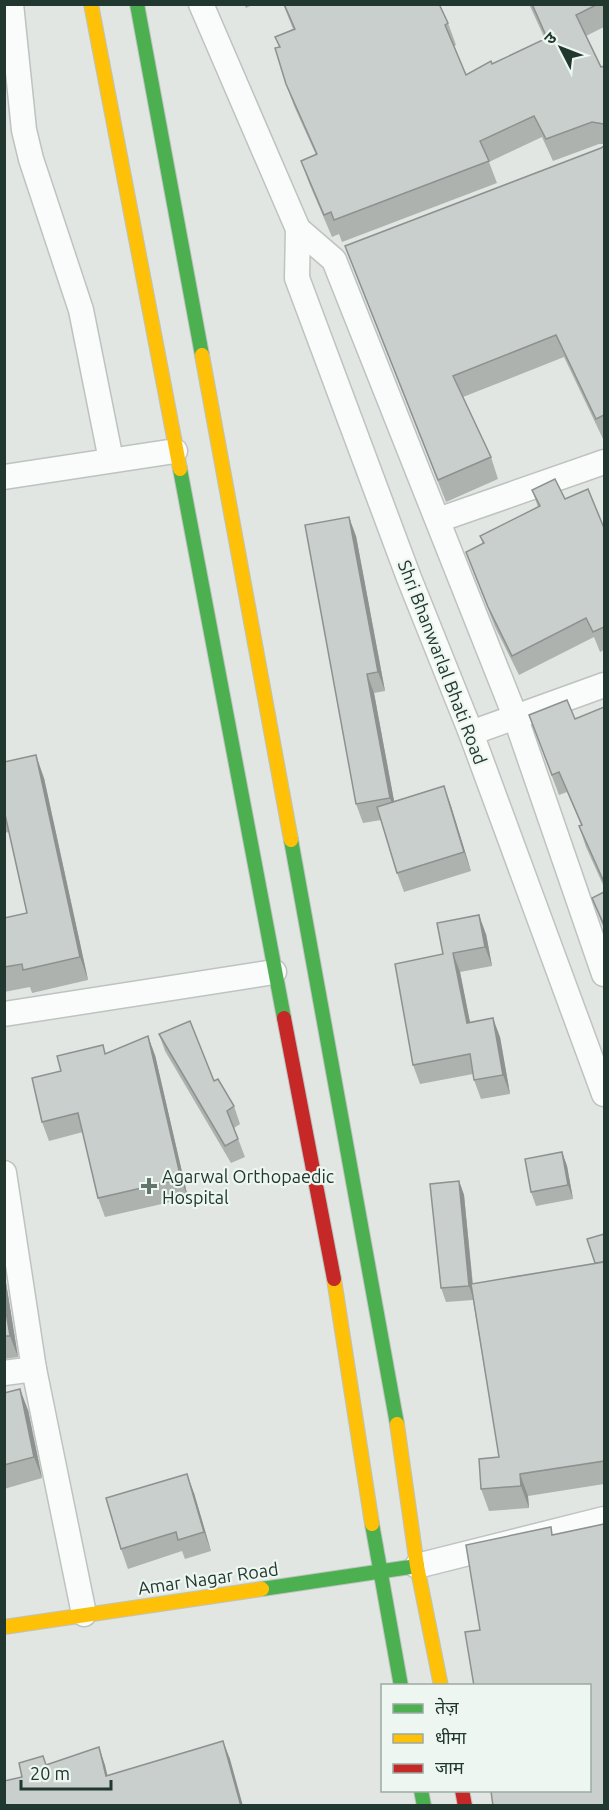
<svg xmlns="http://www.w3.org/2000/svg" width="609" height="1810" viewBox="0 0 609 1810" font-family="Ubuntu,'Noto Sans Devanagari',sans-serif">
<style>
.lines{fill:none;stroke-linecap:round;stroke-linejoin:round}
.street-casing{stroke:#bec3c0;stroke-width:27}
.fast-casing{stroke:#bdc4c0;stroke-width:16}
.slow-casing{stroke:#bdc4c0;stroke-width:16}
.jam-casing{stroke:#bdc4c0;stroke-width:16}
.street{stroke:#fafbfb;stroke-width:24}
.fast{stroke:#4caf50;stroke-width:14}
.slow{stroke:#ffc107;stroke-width:14}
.jam{stroke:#c62828;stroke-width:14}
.wall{fill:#adb2af}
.shaded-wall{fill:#8d918f}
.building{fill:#c9cfcc;stroke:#8d918f;stroke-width:1.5}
.poi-dot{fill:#64756e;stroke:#eef6f1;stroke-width:2}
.labels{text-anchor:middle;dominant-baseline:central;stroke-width:4.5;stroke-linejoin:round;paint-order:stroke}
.street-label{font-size:18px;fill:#20382f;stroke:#eef6f1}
.poi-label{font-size:18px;fill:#20382f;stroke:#eef6f1;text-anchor:start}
</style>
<rect width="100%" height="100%" fill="#e1e6e3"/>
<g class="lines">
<g class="street-casing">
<g id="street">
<polyline points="11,4 24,130 31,159 81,310 111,460"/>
<polyline points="201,4 298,229 297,278 409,578 471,733 604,1094"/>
<polyline points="298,229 334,260 515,716 604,974"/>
<polyline points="4,477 175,451"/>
<polyline points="438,520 604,462"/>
<polyline points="471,733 604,685"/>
<polyline points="4,1014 274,972"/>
<polyline points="4,1173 34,1369 84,1614"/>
<polyline points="4,1373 34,1369"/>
<polyline points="417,1566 604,1519"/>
</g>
</g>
<g class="fast-casing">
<g id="fast">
<polyline points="137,4 202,355"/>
<polyline points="180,469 284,1018"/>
<polyline points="291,840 397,1424"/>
<polyline points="372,1524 401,1686"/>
<polyline points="262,1589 417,1566"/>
<polyline points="421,1790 424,1806"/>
</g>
</g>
<g class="slow-casing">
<g id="slow">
<polyline points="91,4 180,469"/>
<polyline points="202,355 291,840"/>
<polyline points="334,1279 372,1524"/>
<polyline points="397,1424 417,1566 441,1686"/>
<polyline points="4,1627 262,1589"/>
</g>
</g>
<g class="jam-casing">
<g id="jam">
<polyline points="284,1018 334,1279"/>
<polyline points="462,1790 465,1806"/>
</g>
</g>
<use href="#street" class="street"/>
<use href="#fast" class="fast"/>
<use href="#slow" class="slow"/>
<use href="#jam" class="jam"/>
</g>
<g class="wall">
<polygon points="244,4 254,4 246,8"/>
<polygon points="283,4 439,4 448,23 456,45 454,46 466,75 492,64 545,39 529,4 604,4 604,27 586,36 601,67 604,66 604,144 599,144 553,161 542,137 489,162 497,183 342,242 339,234 332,237 309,183 301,161 316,155 294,106 286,84 279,47 275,37 293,29"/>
<polygon points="604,146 604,441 564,357 463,397 491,457 498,479 446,502 345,246 601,148"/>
<polygon points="532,490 565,499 604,528 604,650 600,652 594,637 519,675 495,627 466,552 483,544 480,536 538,507"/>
<polygon points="356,536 385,691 374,693 394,801 444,786 451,806 471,871 404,892 397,873 381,820 363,823 356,804"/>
<polygon points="604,707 604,887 586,847 579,826 581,825 567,792 559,795 529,715 575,719"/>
<polygon points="4,762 44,778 88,980 32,993 30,987 4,992 4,918 27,913 9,832 4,833"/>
<polygon points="604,892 604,929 592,898"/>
<polygon points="486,934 492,966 460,972 470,1023 500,1037 510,1094 481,1099 474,1080 473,1074 420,1084 413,1065 443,954"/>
<polygon points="159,1034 214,1081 234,1106 240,1124 234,1128 245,1157 231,1163 165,1051"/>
<polygon points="106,1053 155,1055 188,1198 105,1217 98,1198 83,1132 49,1141 42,1122 61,1071"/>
<polygon points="562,1152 567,1166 573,1199 536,1206 531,1192"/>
<polygon points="459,1181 464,1195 473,1284 595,1263 604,1234 604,1484 528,1496 529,1508 489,1511 481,1489 499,1457 473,1300 446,1302 441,1288"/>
<polygon points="4,1270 18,1357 4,1359"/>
<polygon points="4,1393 28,1410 42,1478 4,1489"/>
<polygon points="194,1493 211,1551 185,1559 182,1551 128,1569 121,1549"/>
</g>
<g class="shaded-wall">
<polygon points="349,517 356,536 385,691 378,672"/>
<polygon points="367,674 374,693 397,817 390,798"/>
<polygon points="36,755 44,778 88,980 80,957"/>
<polygon points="444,786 451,806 471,871 464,852"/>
<polygon points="479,915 486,934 492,966 485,947"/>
<polygon points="453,953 460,972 474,1042 467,1023"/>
<polygon points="493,1018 500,1037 510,1094 503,1075"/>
<polygon points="148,1036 155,1055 188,1198 181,1179"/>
<polygon points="562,1152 567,1166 573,1199 568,1185"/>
<polygon points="459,1181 464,1195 474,1300 469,1286"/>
<polygon points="4,1270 18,1357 10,1336 4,1300"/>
<polygon points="20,1389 28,1410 42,1478 34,1457"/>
<polygon points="187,1474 194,1493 211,1551 204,1532"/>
<polygon points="520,1474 528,1496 529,1508 521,1486"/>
<polygon points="223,1741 230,1759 243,1806 241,1806"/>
<polygon points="99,1747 105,1765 112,1794 106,1776"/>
</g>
<g class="building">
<polygon points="284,4 439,4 448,23 445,25 466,75 491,61 492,64 547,38 532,4 598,4 576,15 601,67 604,66 604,124 592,122 546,139 534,116 480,141 489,161 334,220 331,212 324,215 301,161 317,154 286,84 275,48 280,47 275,37 295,29"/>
<polygon points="604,146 604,415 596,419 556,335 453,376 491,457 438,480 345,246 601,148"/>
<polygon points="555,479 565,499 588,489 604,528 604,627 593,632 586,618 512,656 488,607 466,552 484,543 480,536 540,506 532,490"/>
<polygon points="349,517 378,672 367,674 390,798 356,804 305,525"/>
<polygon points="567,700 575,719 604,707 604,882 579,826 582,825 559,772 552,775 529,715"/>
<polygon points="36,755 80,957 23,970 22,964 4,967 4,918 27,913 4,810 4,762"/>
<polygon points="444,786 464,852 397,873 377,807"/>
<polygon points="604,892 604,925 592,898"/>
<polygon points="479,915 485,947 453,953 467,1023 493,1018 503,1075 474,1080 470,1054 413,1065 395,964 443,954 437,923"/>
<polygon points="190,1021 214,1081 218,1079 234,1106 227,1111 238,1139 225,1146 159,1034"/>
<polygon points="148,1036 181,1179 98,1198 78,1113 42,1122 32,1078 61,1071 57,1056 103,1045 105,1054"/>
<polygon points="562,1152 568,1185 531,1192 525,1159"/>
<polygon points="459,1181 469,1286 441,1288 430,1184"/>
<polygon points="604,1234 604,1262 595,1263 587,1239"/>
<polygon points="604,1262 604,1461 520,1474 521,1486 481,1489 479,1459 499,1457 471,1284"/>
<polygon points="4,1300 10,1336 4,1336"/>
<polygon points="20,1389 34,1457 4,1465 4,1393"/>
<polygon points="187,1474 204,1532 178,1540 176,1532 121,1549 106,1498"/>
<polygon points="604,1524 604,1806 493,1806 491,1791 590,1791 590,1686 474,1686 465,1632 480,1630 466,1545 551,1527 552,1535"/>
<polygon points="223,1741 241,1806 4,1806 4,1781 22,1777 19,1763 43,1756 46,1765 99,1747 106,1776"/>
</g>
<path class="poi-dot" d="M146 1177h6v6h6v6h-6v6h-6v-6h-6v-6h6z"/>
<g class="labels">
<g class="street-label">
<text transform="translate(443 662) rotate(69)">Shri Bhanwarlal Bhati Road</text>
<text transform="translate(208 1578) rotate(-8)">Amar Nagar Road</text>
</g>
<g class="poi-label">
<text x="162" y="1176">Agarwal Orthopaedic<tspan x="162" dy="21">Hospital</tspan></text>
</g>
</g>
<rect width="609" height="1810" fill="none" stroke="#20382f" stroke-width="12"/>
<rect x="381" y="1684" width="210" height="108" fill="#eef6f1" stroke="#9caaa3" stroke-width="1.5"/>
<rect x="393" y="1704" width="30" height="9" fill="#4caf50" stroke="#9caaa3" stroke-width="1.5"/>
<text x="435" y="1714" font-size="18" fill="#20382f">तेज़</text>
<rect x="393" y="1734" width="30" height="9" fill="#ffc107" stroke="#9caaa3" stroke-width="1.5"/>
<text x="435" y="1744" font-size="18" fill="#20382f">धीमा</text>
<rect x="393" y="1764" width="30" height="9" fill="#c62828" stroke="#9caaa3" stroke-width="1.5"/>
<text x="435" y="1774" font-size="18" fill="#20382f">जाम</text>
<g transform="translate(561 48) rotate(312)" stroke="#eef6f1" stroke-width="4.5" paint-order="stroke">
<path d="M0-4.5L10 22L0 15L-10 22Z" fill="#20382f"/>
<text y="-9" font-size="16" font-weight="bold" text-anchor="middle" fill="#20382f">उ</text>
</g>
<path d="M21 1780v9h90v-9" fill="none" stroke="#20382f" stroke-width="3"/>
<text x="30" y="1780" font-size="18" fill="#20382f" stroke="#eef6f1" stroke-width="4.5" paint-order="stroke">20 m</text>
</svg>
